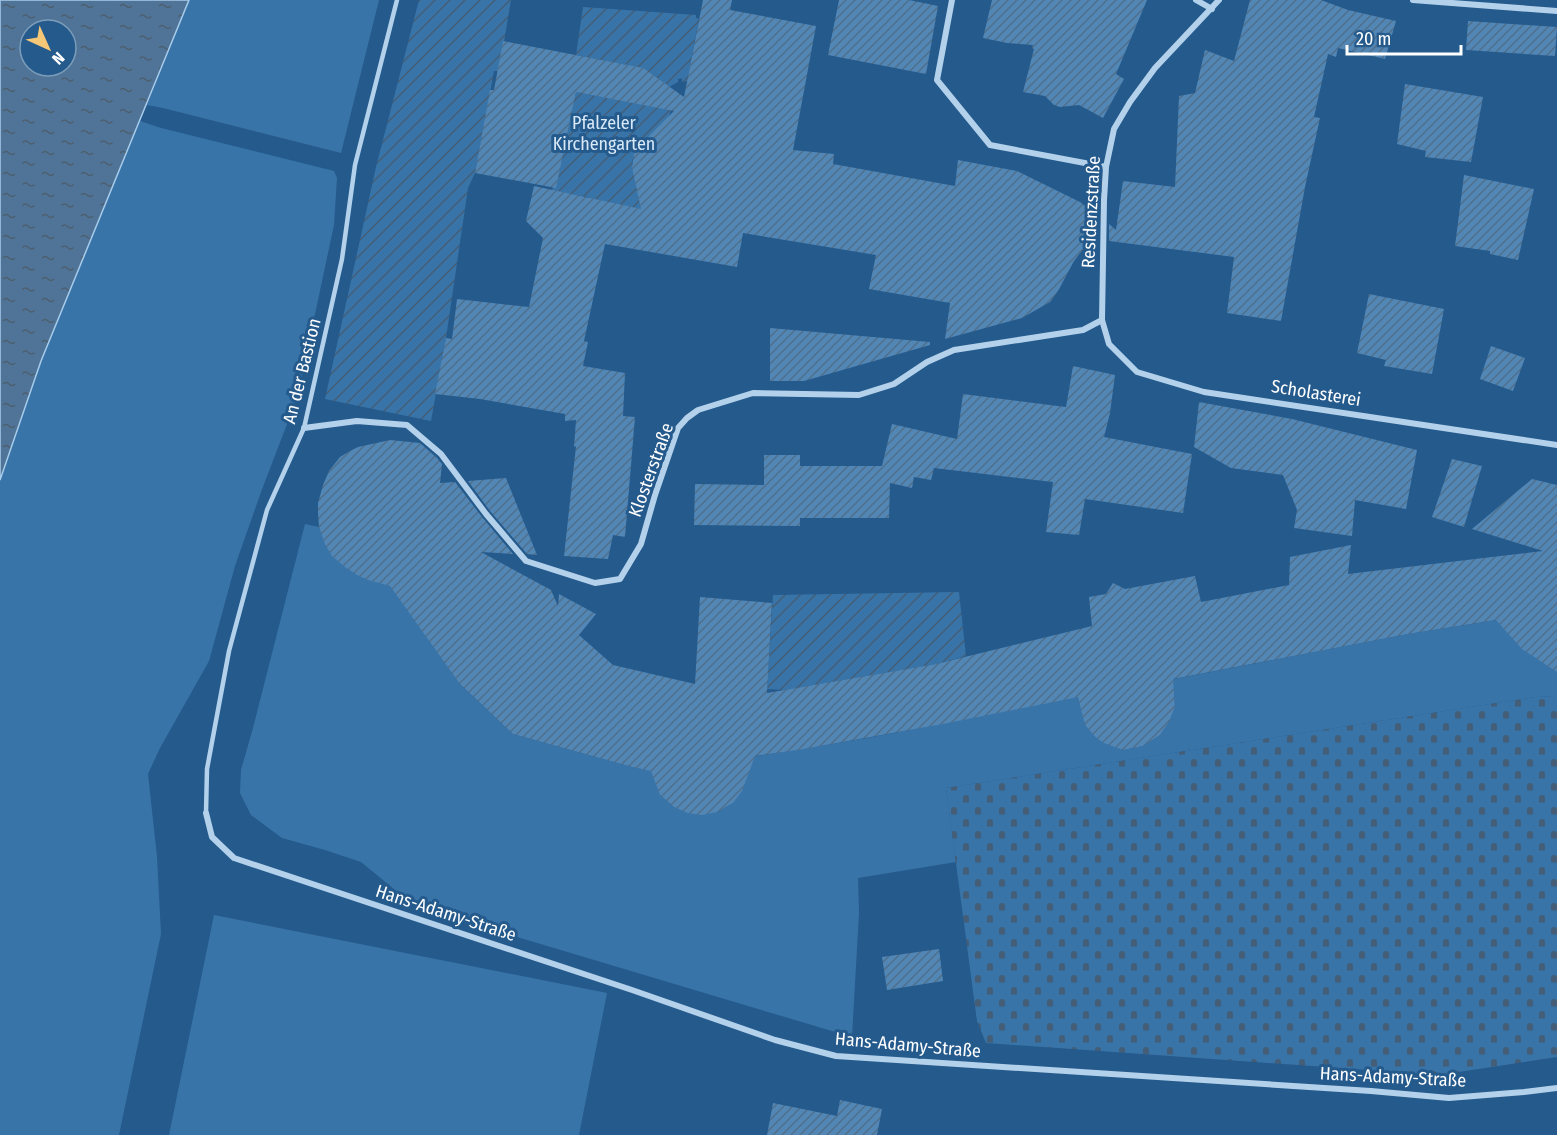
<svg xmlns="http://www.w3.org/2000/svg" width="1557" height="1135" viewBox="0 0 1557 1135" font-family="'Fira Sans Condensed',sans-serif">
<style>
.grass{fill:#3974a9}
.cemetery{fill:url(#cemetery-stones)}
.garden{fill:url(#garden-furrows)}
.water{fill:url(#water-ripples);stroke:#a8cceb;stroke-width:1.5;fill-rule:evenodd}
.building{fill:url(#building-hatch)}
.lines{fill:none;stroke-linecap:round;stroke-linejoin:round}
.service{stroke:#b3d1eb;stroke-width:4.5}
.minor{stroke:#b3d1eb;stroke-width:6}
.labels{text-anchor:middle;dominant-baseline:central;stroke-width:6;stroke-linejoin:round;paint-order:stroke}
.park-label{font-size:18px;fill:#d8e9f8;stroke:#255a8c}
.street-label{font-size:18px;fill:#fff;stroke:#255a8c}
</style>
<defs>
<pattern id="cemetery-stones" width="16" height="16" patternUnits="userSpaceOnUse" patternTransform="scale(1.5)"><rect width="16" height="16" fill="#3974a9"/><path d="M2 7V4a2 2 0 0 1 4 0v3zM10 15v-3a2 2 0 0 1 4 0v3z" fill="#435e76"/></pattern>
<pattern id="garden-furrows" width="10" height="10" patternUnits="userSpaceOnUse" patternTransform="scale(1.5)"><rect width="10" height="10" fill="#3974a9"/><path d="M-1 1l2-2M0 10L10 0M9 11l2-2" fill="none" stroke="#435e76"/></pattern>
<pattern id="water-ripples" width="26" height="14" patternUnits="userSpaceOnUse" patternTransform="scale(1.5)"><rect width="26" height="14" fill="#4f7497"/><path d="M2 4q2-2 4 0t4 0M15 11q2-2 4 0t4 0" fill="none" stroke="#4d5e6e"/></pattern>
<pattern id="building-hatch" width="6" height="6" patternUnits="userSpaceOnUse" patternTransform="scale(1.5)"><rect width="6" height="6" fill="#5186b5"/><path d="M-1 1l2-2M0 6l6-6M5 7l2-2" fill="none" stroke="#4f6f8b"/></pattern>
</defs>
<rect width="100%" height="100%" fill="#255a8c"/>
<g class="grass">
<polygon points="189,0 379,0 341,153 163,108 147,105"/>
<polygon points="140,121 161,128 334,171 337,178 334,225 297,398 261,492 235,566 209,661 160,748 148,774 157,857 161,934 119,1135 0,1135 0,480 41,361"/>
<path d="M305,524L319,527C332,562 352,579 389,584L459,683L513,734L632,767L652,771L660,795L674,807L687,813L717,812L733,803L744,758C856,742 968,719 1079,696L1085,725L1095,737L1123,750L1143,746L1160,735L1169,722L1175,707L1174,693L1169,680L1408,634L1497,620L1557,665V696L1536,697L946,788L956,862L858,878L859,913L852,1037L430,911L411,903L361,862L325,850L282,838L251,815L240,793L241,770L253,728Z"/>
<polygon points="214,915 607,993 579,1135 169,1135"/>
</g>
<polygon class="cemetery" points="1557,696 1557,1057 1439,1075 986,1043 977,1021 946,788 1536,697"/>
<g class="garden">
<polygon points="419,0 511,0 499,71 494,71 475,173 468,188 446,338 431,421 325,399 376,167"/>
<path d="M583,7L696,15V18L699,19L687,81L682,82V78L678,79V82L669,87L671,110L669,116L672,118C657,130 631,146 632,167L662,214L590,202V198L588,197L552,191L557,164H561L576,92L619,100L626,65L576,55Z"/>
<polygon points="959,592 966,656 936,664 802,687 785,690 767,689 773,595"/>
</g>
<path class="water" d="M0,0H189L41,361L0,480ZM30,30H66V66H30Z"/>
<g class="building">
<polygon points="703,0 732,0 730,10 816,26 793,150 834,154 833,164 955,186 958,160 1017,171 1080,202 1098,216 1098,240 1091,239 1074,261 1058,291 1050,302 1022,318 945,339 950,303 869,289 876,255 743,233 737,267 605,244 584,341 588,342 583,366 625,373 623,416 635,417 625,537 613,535 608,559 564,556 576,446 574,447 576,420 565,421 565,414 480,399 435,394 446,338 452,339 457,299 529,307 543,238 526,221 534,186 641,209 632,167 634,154 637,148 674,111 576,92 556,188 475,173 490,90 494,90 503,41 643,68 684,97"/>
<polygon points="839,0 909,0 938,6 926,74 828,55"/>
<polygon points="992,0 1147,0 1116,74 1124,79 1103,118 1079,105 1060,107 1054,105 1045,96 1023,92 1034,49 1032,48 1033,45 1007,43 983,38"/>
<polygon points="1250,0 1321,0 1348,10 1396,21 1385,59 1338,48 1336,57 1328,54 1314,117 1320,118 1305,187 1281,321 1227,313 1234,257 1109,241 1109,224 1116,230 1123,181 1175,187 1179,96 1195,93 1205,50 1234,61"/>
<polygon points="1468,21 1557,27 1555,56 1466,50"/>
<polygon points="1405,84 1483,97 1471,162 1425,157 1426,151 1397,144"/>
<polygon points="1464,175 1534,189 1518,260 1490,254 1490,251 1455,246"/>
<polygon points="1369,294 1444,309 1432,374 1384,366 1386,360 1357,353"/>
<polygon points="770,328 930,342 930,345 804,381 770,381"/>
<polygon points="1491,346 1525,358 1513,391 1480,379"/>
<polygon points="1073,366 1115,375 1110,413 1104,437 1192,454 1183,513 1085,499 1079,535 1046,532 1053,482 934,468 931,480 914,477 912,488 890,483 889,518 800,518 800,526 694,525 695,484 764,485 764,455 800,455 800,466 882,466 892,424 957,439 963,394 1066,407"/>
<polygon points="1199,402 1292,419 1417,450 1406,509 1355,500 1352,536 1294,528 1297,510 1283,475 1231,468 1194,447"/>
<polygon points="390,440 420,443 437,458 442,464 440,483 455,482 482,517 513,554 481,552 551,590 558,606 559,594 596,614 579,635 613,665 695,684 700,597 772,603 767,693 936,664 1092,626 1089,597 1106,594 1113,583 1125,589 1195,576 1201,602 1289,585 1290,557 1351,545 1348,574 1543,551 1472,529 1532,479 1557,485 1557,672 1522,649 1496,620 1408,634 1173,679 1175,707 1169,722 1160,735 1143,746 1123,750 1104,743 1095,737 1085,725 1078,697 943,724 798,750 755,756 742,791 733,803 717,812 702,815 687,813 674,807 660,795 651,771 632,767 513,734 459,683 390,586 368,580 357,575 346,568 332,556 325,544 319,527 318,513 318,503 323,485 329,471 340,457 350,451 358,447"/>
<polygon points="1452,459 1482,466 1464,527 1432,517"/>
<polygon points="506,478 537,555 527,554 490,511 468,481"/>
<polygon points="939,949 943,981 887,990 882,957"/>
<polygon points="840,1100 882,1109 877,1135 767,1135 773,1103 837,1116"/>
</g>
<g class="lines">
<polyline class="service" points="206,813 207,769 229,651 267,510 304,428 342,259 355,165 397,0"/>
<g class="minor">
<polyline points="952,0 937,80 990,145 1106,167"/>
<polyline points="1196,0 1212,9"/>
<polyline points="1219,0 1155,68 1130,102 1114,129 1106,167 1104,200 1102,320 1109,344 1137,372 1204,392 1557,445"/>
<polyline points="1413,0 1557,11"/>
<polyline points="304,428 357,421 407,425 441,454 486,514 526,561 595,583 620,579 641,544 655,495 678,428 687,418 698,410 753,393 859,395 894,384 927,362 954,350 1083,330 1102,320"/>
<polyline points="206,813 212,837 234,858 632,990 775,1040 836,1056 1371,1091 1449,1098 1524,1092 1557,1088"/>
</g>
</g>
<g class="labels">
<g class="park-label">
<text x="604" y="123">Pfalzeler<tspan x="604" dy="21">Kirchengarten</tspan></text>
</g>
<g class="street-label">
<text transform="translate(1091 212) rotate(-87)">Residenzstraße</text>
<text transform="translate(302 371) rotate(-76)">An der Bastion</text>
<text transform="translate(1316 393) rotate(9)">Scholasterei</text>
<text transform="translate(651 470) rotate(-70)">Klosterstraße</text>
<text transform="translate(446 913) rotate(18)">Hans-Adamy-Straße</text>
<text transform="translate(908 1045) rotate(5)">Hans-Adamy-Straße</text>
<text transform="translate(1393 1077) rotate(3)">Hans-Adamy-Straße</text>
</g>
</g>
<g transform="translate(48 48) rotate(135)"><circle r="28" fill="#255a8c" stroke="#7c9cba" stroke-width="1.5"/>
<path d="M0-4.5L10 22L0 15L-10 22Z" fill="#f5c777"/>
<text y="-9" font-size="16" font-weight="bold" text-anchor="middle" fill="#ffffff">N</text>
</g>
<path d="M1347 45v9h114v-9" fill="none" stroke="#ffffff" stroke-width="3"/>
<text x="1356" y="45" font-size="18" fill="#ffffff" stroke="#255a8c" stroke-width="4.5" paint-order="stroke">20 m</text>
</svg>
